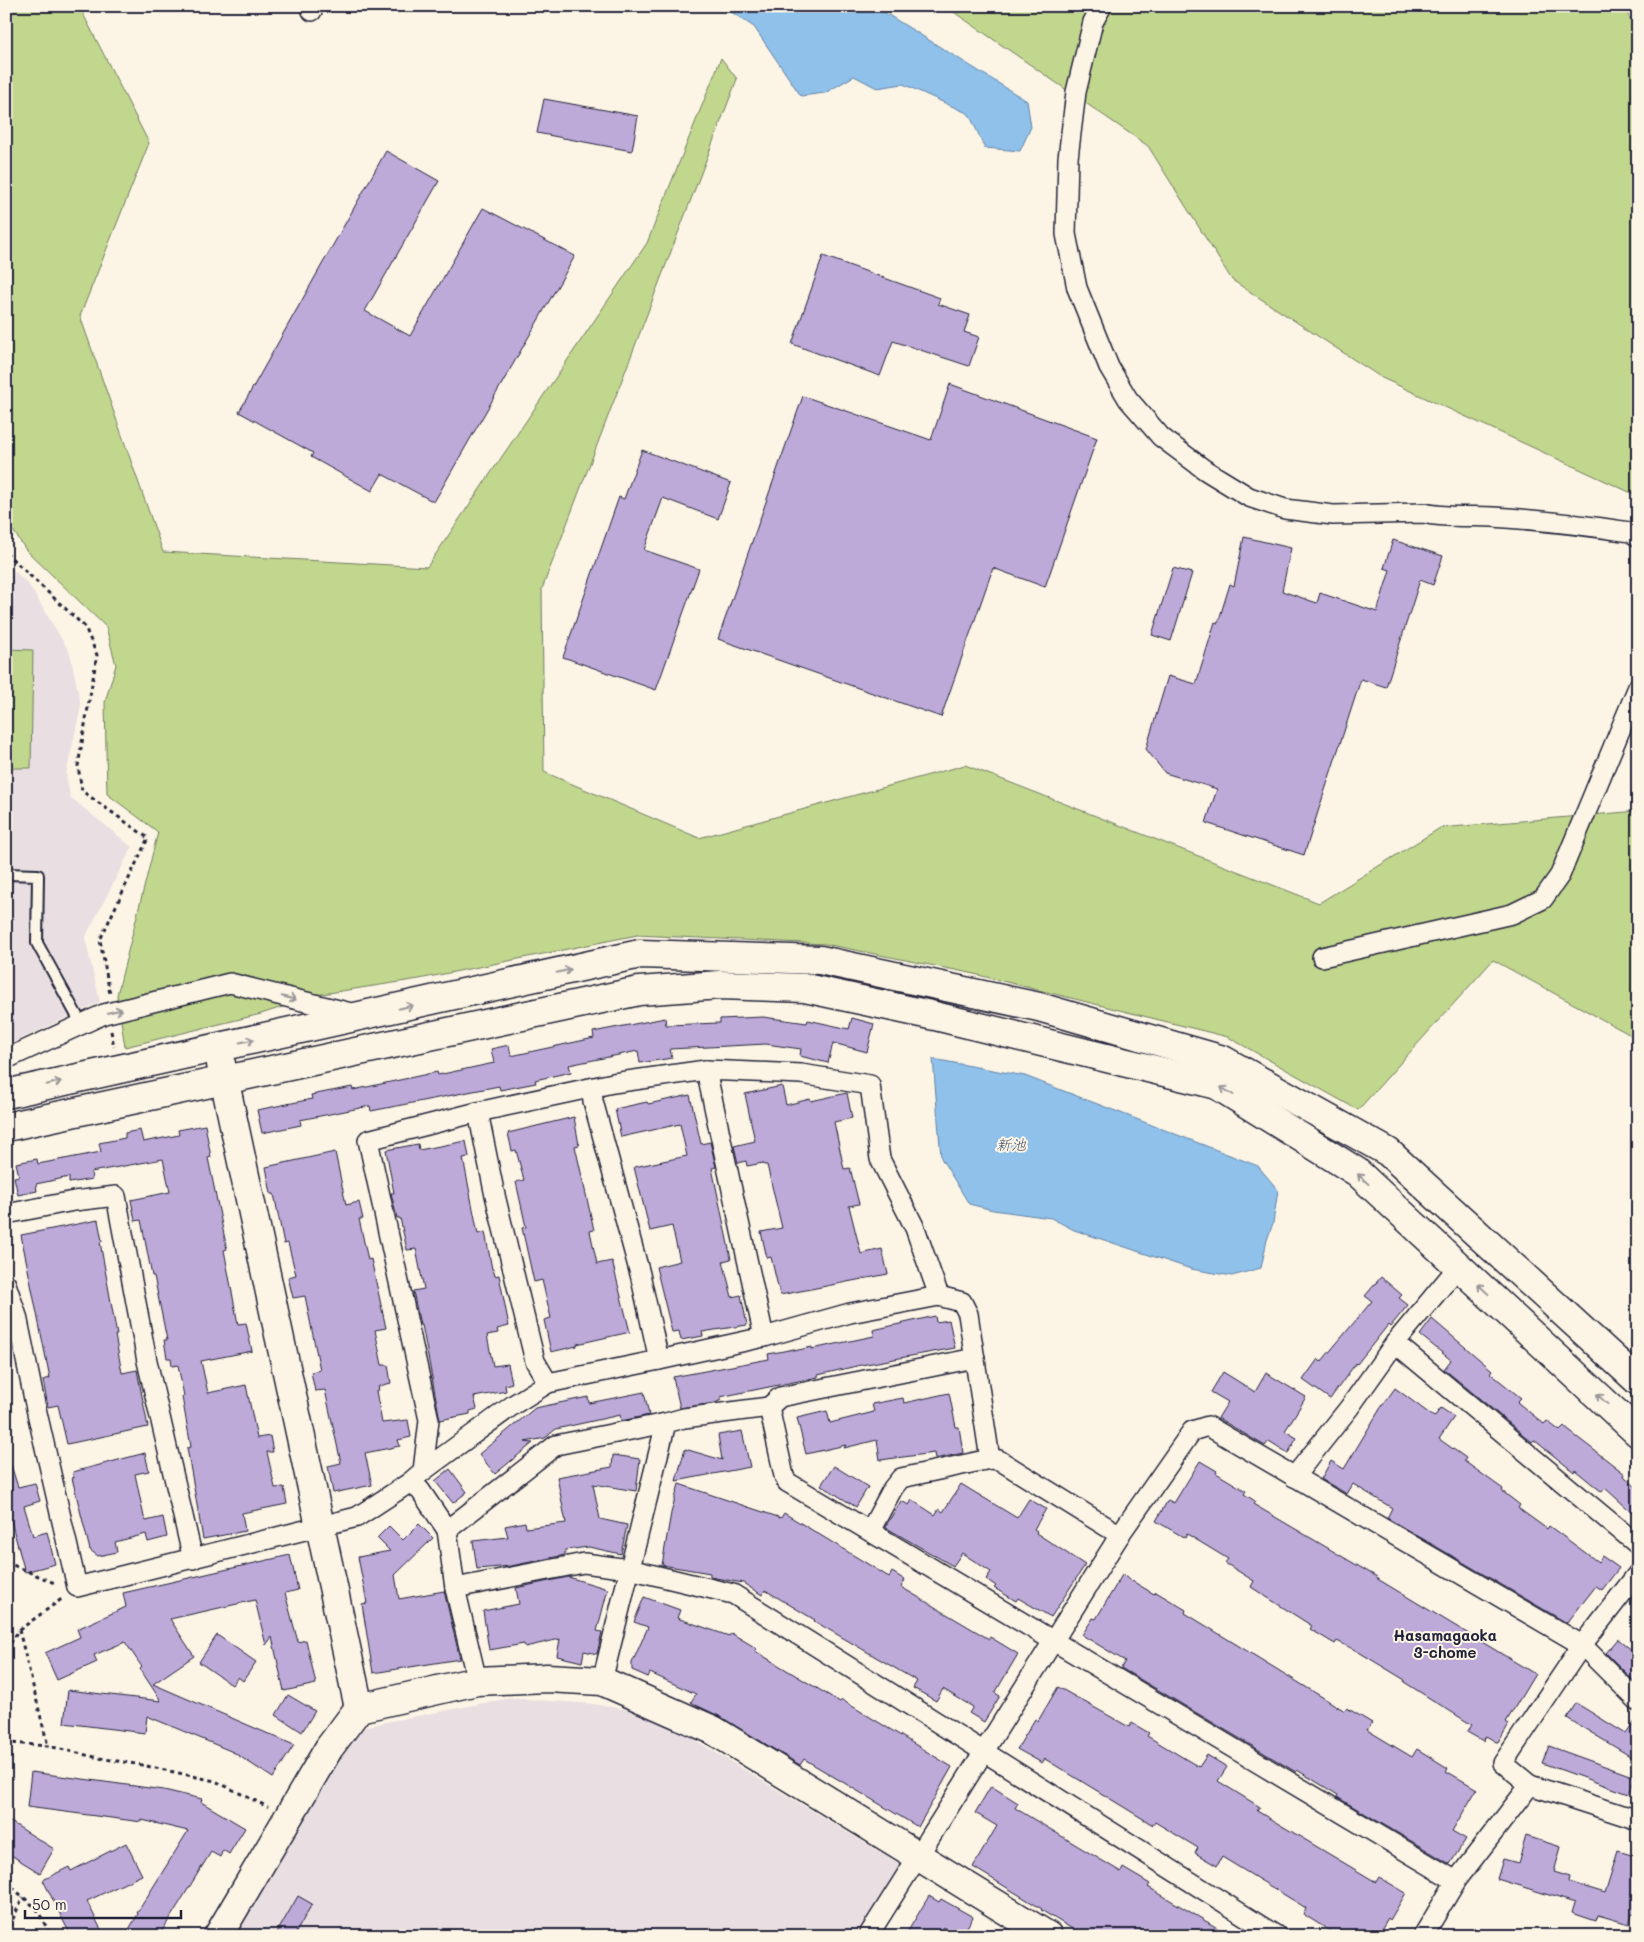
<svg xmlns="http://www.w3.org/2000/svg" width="1644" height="1942" viewBox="0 0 1644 1942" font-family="Mali,'Klee One',sans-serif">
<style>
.built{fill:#e9dee1}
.green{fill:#c1d78d;stroke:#727c64}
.water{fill:#8fc1eb;stroke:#6381a5}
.building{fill:#bdaad9;stroke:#22223b}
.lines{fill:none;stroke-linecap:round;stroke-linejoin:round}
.lane-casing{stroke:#22223b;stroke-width:14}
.street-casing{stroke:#22223b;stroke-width:22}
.secondary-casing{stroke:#22223b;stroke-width:31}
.path{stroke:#22223b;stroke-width:3;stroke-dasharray:4 4;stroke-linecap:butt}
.lane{stroke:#fcf5e5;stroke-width:10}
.street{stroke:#fcf5e5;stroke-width:19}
.secondary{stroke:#fcf5e5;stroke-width:28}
.oneway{stroke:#9a9698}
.labels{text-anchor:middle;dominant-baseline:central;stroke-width:4;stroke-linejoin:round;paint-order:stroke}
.water-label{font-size:15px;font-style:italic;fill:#435270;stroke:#fcf5e5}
.neighbourhood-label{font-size:15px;font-weight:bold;fill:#22223b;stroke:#fcf5e5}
</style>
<rect width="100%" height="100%" fill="#fcf5e5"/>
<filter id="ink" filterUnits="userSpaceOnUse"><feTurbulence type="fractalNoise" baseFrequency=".02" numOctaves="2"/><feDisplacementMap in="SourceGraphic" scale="10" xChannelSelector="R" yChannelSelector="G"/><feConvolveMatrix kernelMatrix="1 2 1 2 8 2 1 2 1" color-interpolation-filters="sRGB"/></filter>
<g filter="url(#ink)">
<g class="built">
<polygon points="6,563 29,585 70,653 81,706 66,774 70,797 132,847 85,938 100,1002 6,1046"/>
<polygon points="511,1698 593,1704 652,1714 900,1864 856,1936 234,1936 355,1735 365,1727 386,1722"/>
</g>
<g class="green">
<polygon points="6,6 79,6 149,143 80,316 163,552 427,567 647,243 721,58 737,79 542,589 544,772 699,838 965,765 1319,903 1440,828 1638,811 1638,1039 1493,960 1358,1110 1228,1037 970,973 825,944 637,935 419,979 322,994 261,1014 125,1047 117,995 158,832 107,794 105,702 116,665 106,627 26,550 6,520"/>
<polygon points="945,6 1623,6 1638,33 1638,496 1382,378 1232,280 1148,146"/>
<polygon points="6,649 33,650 31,768 6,768"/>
</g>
<g class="water">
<polygon points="722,6 874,6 1027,101 1031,127 1020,151 985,148 969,114 903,84 877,88 854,76 825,93 801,96 754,27"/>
<polygon points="933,1059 1025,1076 1258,1166 1278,1190 1273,1223 1267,1240 1261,1268 1232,1276 1191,1269 1074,1230 1051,1218 993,1210 969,1204 941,1158"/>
</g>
<g class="building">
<polygon points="544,99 638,116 632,151 537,133"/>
<polygon points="386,151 439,181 365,311 410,336 483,208 575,256 434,502 382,474 372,491 311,457 313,453 239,412"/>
<polygon points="823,256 940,298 938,304 970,315 964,332 979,337 969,366 893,341 880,376 792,344"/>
<polygon points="950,384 1097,438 1045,587 993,568 941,717 718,639 803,396 931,440"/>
<polygon points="642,450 731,483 718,519 663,498 644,550 699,569 656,690 563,657 619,497 624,499"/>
<polygon points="1244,537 1291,548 1282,591 1317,603 1320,593 1377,612 1390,570 1384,568 1393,540 1443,556 1433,585 1420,580 1386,687 1361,679 1304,855 1206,823 1217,789 1165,773 1146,749 1168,676 1196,684 1215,622 1218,623 1230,584 1234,586"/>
<polygon points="1173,568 1192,573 1171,641 1152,635"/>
<polygon points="763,1017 807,1023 808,1020 849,1029 852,1018 874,1024 867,1052 833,1043 828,1063 800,1056 801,1049 766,1044 670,1049 672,1058 640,1063 638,1051 569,1065 571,1072 535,1080 536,1083 500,1090 499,1086 371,1111 370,1106 300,1120 301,1125 262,1133 257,1110 312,1099 311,1095 352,1087 353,1090 437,1072 438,1075 494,1063 491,1049 509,1045 511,1056 594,1038 593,1032 665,1018 666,1025 720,1023 720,1019"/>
<polygon points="782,1086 786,1105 810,1099 811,1101 847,1093 852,1118 834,1122 844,1169 850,1168 859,1204 849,1206 861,1254 882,1249 888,1274 780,1295 771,1257 767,1258 761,1232 782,1228 767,1165 764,1165 763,1163 747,1166 746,1161 738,1163 734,1146 755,1141 745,1094"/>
<polygon points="690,1095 701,1144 710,1142 716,1167 712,1168 731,1259 723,1261 732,1297 741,1295 747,1325 702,1332 703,1336 681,1340 679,1331 672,1332 656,1267 680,1261 672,1226 650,1231 634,1167 687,1156 680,1124 621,1137 615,1109 647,1102 648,1104"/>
<polygon points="574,1117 579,1145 575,1146 594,1230 590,1231 597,1264 612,1261 630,1332 577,1344 577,1346 551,1352 544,1320 551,1318 542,1280 534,1282 522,1228 526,1227 516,1182 524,1180 516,1150 512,1151 508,1133"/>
<polygon points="205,1125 211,1157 208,1158 227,1249 224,1250 238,1324 246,1323 252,1351 201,1361 208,1393 246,1385 257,1438 270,1436 273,1452 267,1452 275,1488 284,1487 287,1504 242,1513 245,1531 203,1539 187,1448 191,1447 182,1397 184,1396 178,1365 172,1366 171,1358 167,1358 164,1340 167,1340 154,1276 152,1276 141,1220 135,1221 131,1200 170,1192 163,1159 91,1172 92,1179 69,1183 69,1177 36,1184 37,1191 18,1195 14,1177 19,1176 16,1163 37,1159 38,1164 101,1152 99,1143 125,1138 125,1133 140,1130 143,1142 179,1135 178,1130"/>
<polygon points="466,1141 469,1157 463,1158 478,1234 485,1232 492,1269 493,1269 495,1276 499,1275 509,1326 497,1329 498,1333 487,1335 493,1366 508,1364 512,1383 505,1385 506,1391 474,1397 477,1409 470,1411 470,1414 440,1420 422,1325 420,1325 413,1291 424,1289 416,1249 407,1250 400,1218 397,1218 391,1193 394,1193 386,1150 418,1144 419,1150"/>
<polygon points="335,1152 346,1205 359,1202 363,1219 359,1219 368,1260 371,1259 386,1328 375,1330 382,1365 388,1365 391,1383 383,1385 378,1387 379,1390 376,1391 382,1423 408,1420 411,1437 398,1440 400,1446 365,1453 372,1485 333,1493 328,1466 341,1463 325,1390 315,1391 311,1372 320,1370 305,1296 293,1298 288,1277 296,1275 288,1243 284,1244 274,1194 271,1194 266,1167"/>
<polygon points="98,1220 102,1241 100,1242 117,1335 115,1335 122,1373 137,1370 148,1427 67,1444 58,1405 48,1407 43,1380 50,1378 21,1235"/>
<polygon points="1381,1277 1402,1295 1399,1298 1408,1305 1390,1327 1388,1325 1357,1364 1356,1363 1330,1399 1303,1380 1318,1359 1321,1362 1372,1301 1365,1296"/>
<polygon points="935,1316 936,1322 949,1320 955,1348 861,1365 818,1375 818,1377 720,1397 721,1400 715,1403 680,1408 673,1377 769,1359 768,1354 794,1349 794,1351 812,1347 812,1349 874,1336 873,1330"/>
<polygon points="1432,1319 1492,1370 1490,1373 1521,1398 1517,1402 1544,1424 1547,1421 1560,1431 1564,1427 1625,1474 1624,1476 1638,1489 1638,1518 1605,1488 1602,1492 1575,1470 1574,1472 1534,1440 1532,1442 1444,1369 1451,1360 1420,1335"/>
<polygon points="1223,1372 1255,1392 1266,1373 1306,1397 1285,1431 1297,1438 1288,1453 1269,1441 1265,1446 1218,1418 1228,1402 1211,1392"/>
<polygon points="1395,1388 1434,1417 1441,1408 1454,1417 1439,1439 1466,1458 1464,1461 1503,1489 1502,1491 1520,1505 1518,1508 1547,1529 1549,1526 1598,1562 1602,1556 1619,1568 1602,1590 1596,1586 1567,1623 1387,1518 1392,1508 1353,1484 1347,1494 1321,1479 1331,1461 1344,1469 1380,1409"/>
<polygon points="644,1392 649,1415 621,1421 620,1415 556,1429 545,1438 525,1442 533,1443 495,1474 479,1454 535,1408 588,1397 589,1403"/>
<polygon points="949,1393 956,1427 959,1427 963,1453 935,1459 934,1453 880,1460 877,1440 844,1448 846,1445 806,1454 797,1418 827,1411 830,1423 874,1412 872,1404 903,1398 904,1403"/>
<polygon points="742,1431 750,1467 676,1481 685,1449 722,1460 718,1435"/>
<polygon points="145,1453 149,1471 135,1474 144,1517 146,1521 163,1517 167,1537 148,1542 146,1534 115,1542 117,1552 98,1556 90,1550 72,1478 74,1478 73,1472"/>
<polygon points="613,1455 640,1459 636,1491 593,1484 600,1519 627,1525 621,1554 589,1547 565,1550 565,1555 511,1566 477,1569 473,1541 508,1537 505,1526 525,1522 526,1528 566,1523 557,1477 612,1467"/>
<polygon points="1200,1461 1217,1471 1216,1473 1246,1491 1244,1494 1255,1501 1253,1504 1377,1577 1376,1578 1535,1674 1506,1722 1509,1724 1498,1743 1486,1736 1483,1741 1467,1732 1472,1725 1404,1682 1405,1680 1357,1651 1337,1641 1335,1644 1310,1629 1312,1626 1251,1587 1254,1581 1225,1563 1228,1559 1187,1534 1185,1538 1156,1521 1168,1500 1174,1503"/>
<polygon points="10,1462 18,1487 35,1483 40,1501 24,1506 33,1536 47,1532 55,1564 25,1572 8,1510 6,1510 6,1463"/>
<polygon points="834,1466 868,1487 856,1507 821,1485"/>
<polygon points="450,1469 467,1492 453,1503 435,1481"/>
<polygon points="679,1484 781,1518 784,1513 889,1577 892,1572 905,1580 901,1587 989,1639 990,1637 1018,1654 995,1693 1000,1696 984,1722 969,1713 973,1707 943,1689 936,1701 913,1688 917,1681 814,1621 815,1620 765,1590 762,1595 743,1583 710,1577 710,1573 662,1565 671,1513"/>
<polygon points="961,1484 1017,1518 1029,1499 1046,1509 1034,1529 1037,1531 1036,1533 1085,1565 1051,1617 1018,1598 1016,1601 994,1588 996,1586 986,1579 991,1572 962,1553 953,1566 885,1527 901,1501 909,1505 912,1500 935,1515 939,1509 943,1512"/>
<polygon points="419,1524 433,1538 395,1575 399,1599 444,1591 460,1659 373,1673 362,1604 367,1603 358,1557 390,1551 377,1538 389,1526 403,1540"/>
<polygon points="290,1555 298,1590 285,1593 298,1642 306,1640 316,1684 284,1691 272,1637 266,1645 255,1600 170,1619 194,1656 153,1684 294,1745 273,1778 233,1752 147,1716 145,1733 64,1723 68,1690 161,1701 140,1669 142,1667 125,1642 94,1655 97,1662 57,1680 45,1653 80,1637 77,1629 126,1607 123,1593"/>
<polygon points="1122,1575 1154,1594 1156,1592 1186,1610 1185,1613 1345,1711 1347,1708 1372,1723 1367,1730 1412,1757 1417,1749 1448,1768 1446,1771 1477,1789 1452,1831 1466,1839 1450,1864 1337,1797 1338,1795 1297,1770 1296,1772 1121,1668 1125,1661 1082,1635 1093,1618 1096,1619"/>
<polygon points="568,1577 608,1589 597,1631 602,1632 597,1654 584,1651 582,1662 557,1656 560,1639 525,1647 524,1644 489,1650 483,1611 519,1604 516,1588"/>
<polygon points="644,1597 680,1610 677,1618 729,1636 731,1633 756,1648 755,1651 840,1702 842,1700 952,1767 918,1827 804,1759 800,1765 721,1717 698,1706 691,1702 696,1694 650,1673 648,1677 632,1670 632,1663 648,1627 634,1622"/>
<polygon points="217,1635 256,1662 243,1681 238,1677 232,1685 199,1662"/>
<polygon points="1618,1639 1638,1655 1638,1685 1606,1653"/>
<polygon points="1058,1687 1129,1727 1132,1723 1149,1733 1147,1736 1199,1767 1207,1755 1227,1767 1218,1781 1260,1807 1257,1811 1376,1882 1379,1877 1406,1893 1390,1920 1388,1918 1377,1936 1338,1936 1303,1914 1306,1908 1222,1857 1217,1866 1195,1853 1198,1848 1155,1822 1153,1825 1045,1759 1042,1763 1017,1749 1035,1719 1038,1721"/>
<polygon points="288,1695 315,1711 302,1732 276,1715"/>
<polygon points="1576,1703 1626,1734 1638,1717 1638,1761 1567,1718"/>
<polygon points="1549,1746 1635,1777 1629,1794 1542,1763"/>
<polygon points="31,1772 164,1790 202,1799 201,1802 245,1828 229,1854 223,1850 220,1857 211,1852 159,1936 125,1936 138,1914 137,1913 188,1831 142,1820 142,1822 27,1807"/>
<polygon points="991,1786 1018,1803 1015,1808 1121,1872 1123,1868 1150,1884 1148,1887 1231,1936 1084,1936 1041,1910 1042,1909 973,1867 997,1826 975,1813"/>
<polygon points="6,1819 54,1849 40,1873 6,1852"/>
<polygon points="1526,1836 1561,1847 1554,1872 1570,1877 1569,1882 1605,1893 1618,1851 1638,1857 1638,1915 1632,1914 1629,1924 1598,1915 1596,1921 1572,1913 1575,1903 1497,1879 1503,1859 1518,1863"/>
<polygon points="126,1843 142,1875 87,1901 104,1936 71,1936 43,1880 69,1867 71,1871"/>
<polygon points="298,1896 312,1904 294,1936 275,1936"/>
<polygon points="929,1896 939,1902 941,1899 973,1917 962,1936 957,1936 943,1927 938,1936 905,1936"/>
</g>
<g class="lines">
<g class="lane-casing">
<polyline id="lane" points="6,874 38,875 37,943 82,1025"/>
</g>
<g class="street-casing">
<g id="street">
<path d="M1102,6L1093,22L1076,92L1068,158L1066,234L1077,288L1109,367L1128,399L1161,437L1205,470L1249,497L1285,509L1333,515L1424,513C1447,519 1470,515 1493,517C1539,520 1584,525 1630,532L1638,537"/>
<polyline points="312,11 314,6"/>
<polyline points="1322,957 1512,914 1543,899 1560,875 1638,687"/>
<polyline points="6,1059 104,1014 230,983 355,1014"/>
<polygon points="706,1070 801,1074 870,1085 880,1159 915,1228 939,1296 850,1313 764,1337"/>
<polyline points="478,1112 494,1191 535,1361 548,1383 659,1360 640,1274 593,1101 592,1088"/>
<polyline points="6,1214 74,1201 116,1196 147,1361 193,1559"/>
<polyline points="1458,1267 1395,1343 1638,1545"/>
<polyline points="6,1284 17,1316 35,1404 77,1587 357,1517 409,1483 423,1471 429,1420 368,1140 478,1112 613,1083 706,1070"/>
<polyline points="939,1296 962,1302 968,1314 990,1459"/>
<polyline points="659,1360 764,1337"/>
<polyline points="769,1407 780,1397 975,1358"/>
<polyline points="423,1471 513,1405 548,1383"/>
<polyline points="1294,1477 1349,1408 1395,1343"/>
<polyline points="409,1483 420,1490 447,1530 455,1588 477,1681"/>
<polyline points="447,1530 556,1445 666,1423"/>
<polyline points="870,1531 893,1488 901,1478 990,1459 999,1460 1120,1535"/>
<polyline points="455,1588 584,1563 629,1569 733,1594 1277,1936"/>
<polyline points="602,1681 666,1423 684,1418 769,1407 784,1476 787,1482 1456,1881"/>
<polyline points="1530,1785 1503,1763 1582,1645 1638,1573"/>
<polyline points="868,1936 1123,1530 1192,1431 1208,1426 1582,1645 1638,1701"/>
<polyline points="1423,1936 1456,1881 1530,1785 1638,1820"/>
</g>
</g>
<g class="secondary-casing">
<g id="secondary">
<polyline points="221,1064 359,1708"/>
<polyline points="6,1094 640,954 820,960 1039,1007 1223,1060 1388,1152 1638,1381"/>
<polyline points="6,1127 639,991 720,985 805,988 935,1016 1217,1085 1357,1172 1638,1433"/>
<polyline points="218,1936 329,1748 359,1708 477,1681 547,1678 602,1681 713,1730 1048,1936"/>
</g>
</g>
<g class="path">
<polyline points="6,553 85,627 97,655 78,766 82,791 148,838 100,940 110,994"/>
<polyline points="111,1031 114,1047"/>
<polyline points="6,1562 57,1584"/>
<polyline points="19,1630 48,1746"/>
<polyline points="6,1650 19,1630 63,1598"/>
<polyline points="6,1740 10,1743 48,1746 99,1758 142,1765 215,1781 268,1807"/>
<polyline points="6,1882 37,1909 51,1936"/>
<polyline points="6,1934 23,1897"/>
</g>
<use href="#lane" class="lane"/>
<use href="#street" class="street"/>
<use href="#secondary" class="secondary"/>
</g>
<defs><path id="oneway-shaft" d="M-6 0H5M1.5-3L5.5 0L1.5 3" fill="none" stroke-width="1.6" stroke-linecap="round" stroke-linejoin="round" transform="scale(1.25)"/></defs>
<g class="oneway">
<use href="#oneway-shaft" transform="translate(564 971) rotate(-13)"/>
<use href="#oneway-shaft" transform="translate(289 998) rotate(14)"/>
<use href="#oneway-shaft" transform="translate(406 1007) rotate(-13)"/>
<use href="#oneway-shaft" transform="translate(115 1011) rotate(-14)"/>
<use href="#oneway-shaft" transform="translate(247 1041) rotate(-12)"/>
<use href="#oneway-shaft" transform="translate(54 1083) rotate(-13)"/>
<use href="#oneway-shaft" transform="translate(1227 1091) rotate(-148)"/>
<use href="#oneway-shaft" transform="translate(1363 1179) rotate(-137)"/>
<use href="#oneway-shaft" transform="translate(1483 1289) rotate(-137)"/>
<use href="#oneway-shaft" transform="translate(1602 1399) rotate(-137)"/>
</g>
</g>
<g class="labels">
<g class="water-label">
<text x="1011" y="1144">新池</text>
</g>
<g class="neighbourhood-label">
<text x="1445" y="1635">Hasamagaoka<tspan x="1445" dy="17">3-chome</tspan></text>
</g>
</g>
<rect width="1644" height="1942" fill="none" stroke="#fcf5e5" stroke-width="25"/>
<rect x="12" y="12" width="1619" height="1917" fill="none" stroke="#22223b" stroke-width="2" filter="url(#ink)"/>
<path d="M25 1910v8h156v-8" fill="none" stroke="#22223b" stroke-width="2.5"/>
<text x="32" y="1910" font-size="15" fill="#22223b" stroke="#fcf5e5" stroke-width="4" paint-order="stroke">50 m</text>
</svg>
